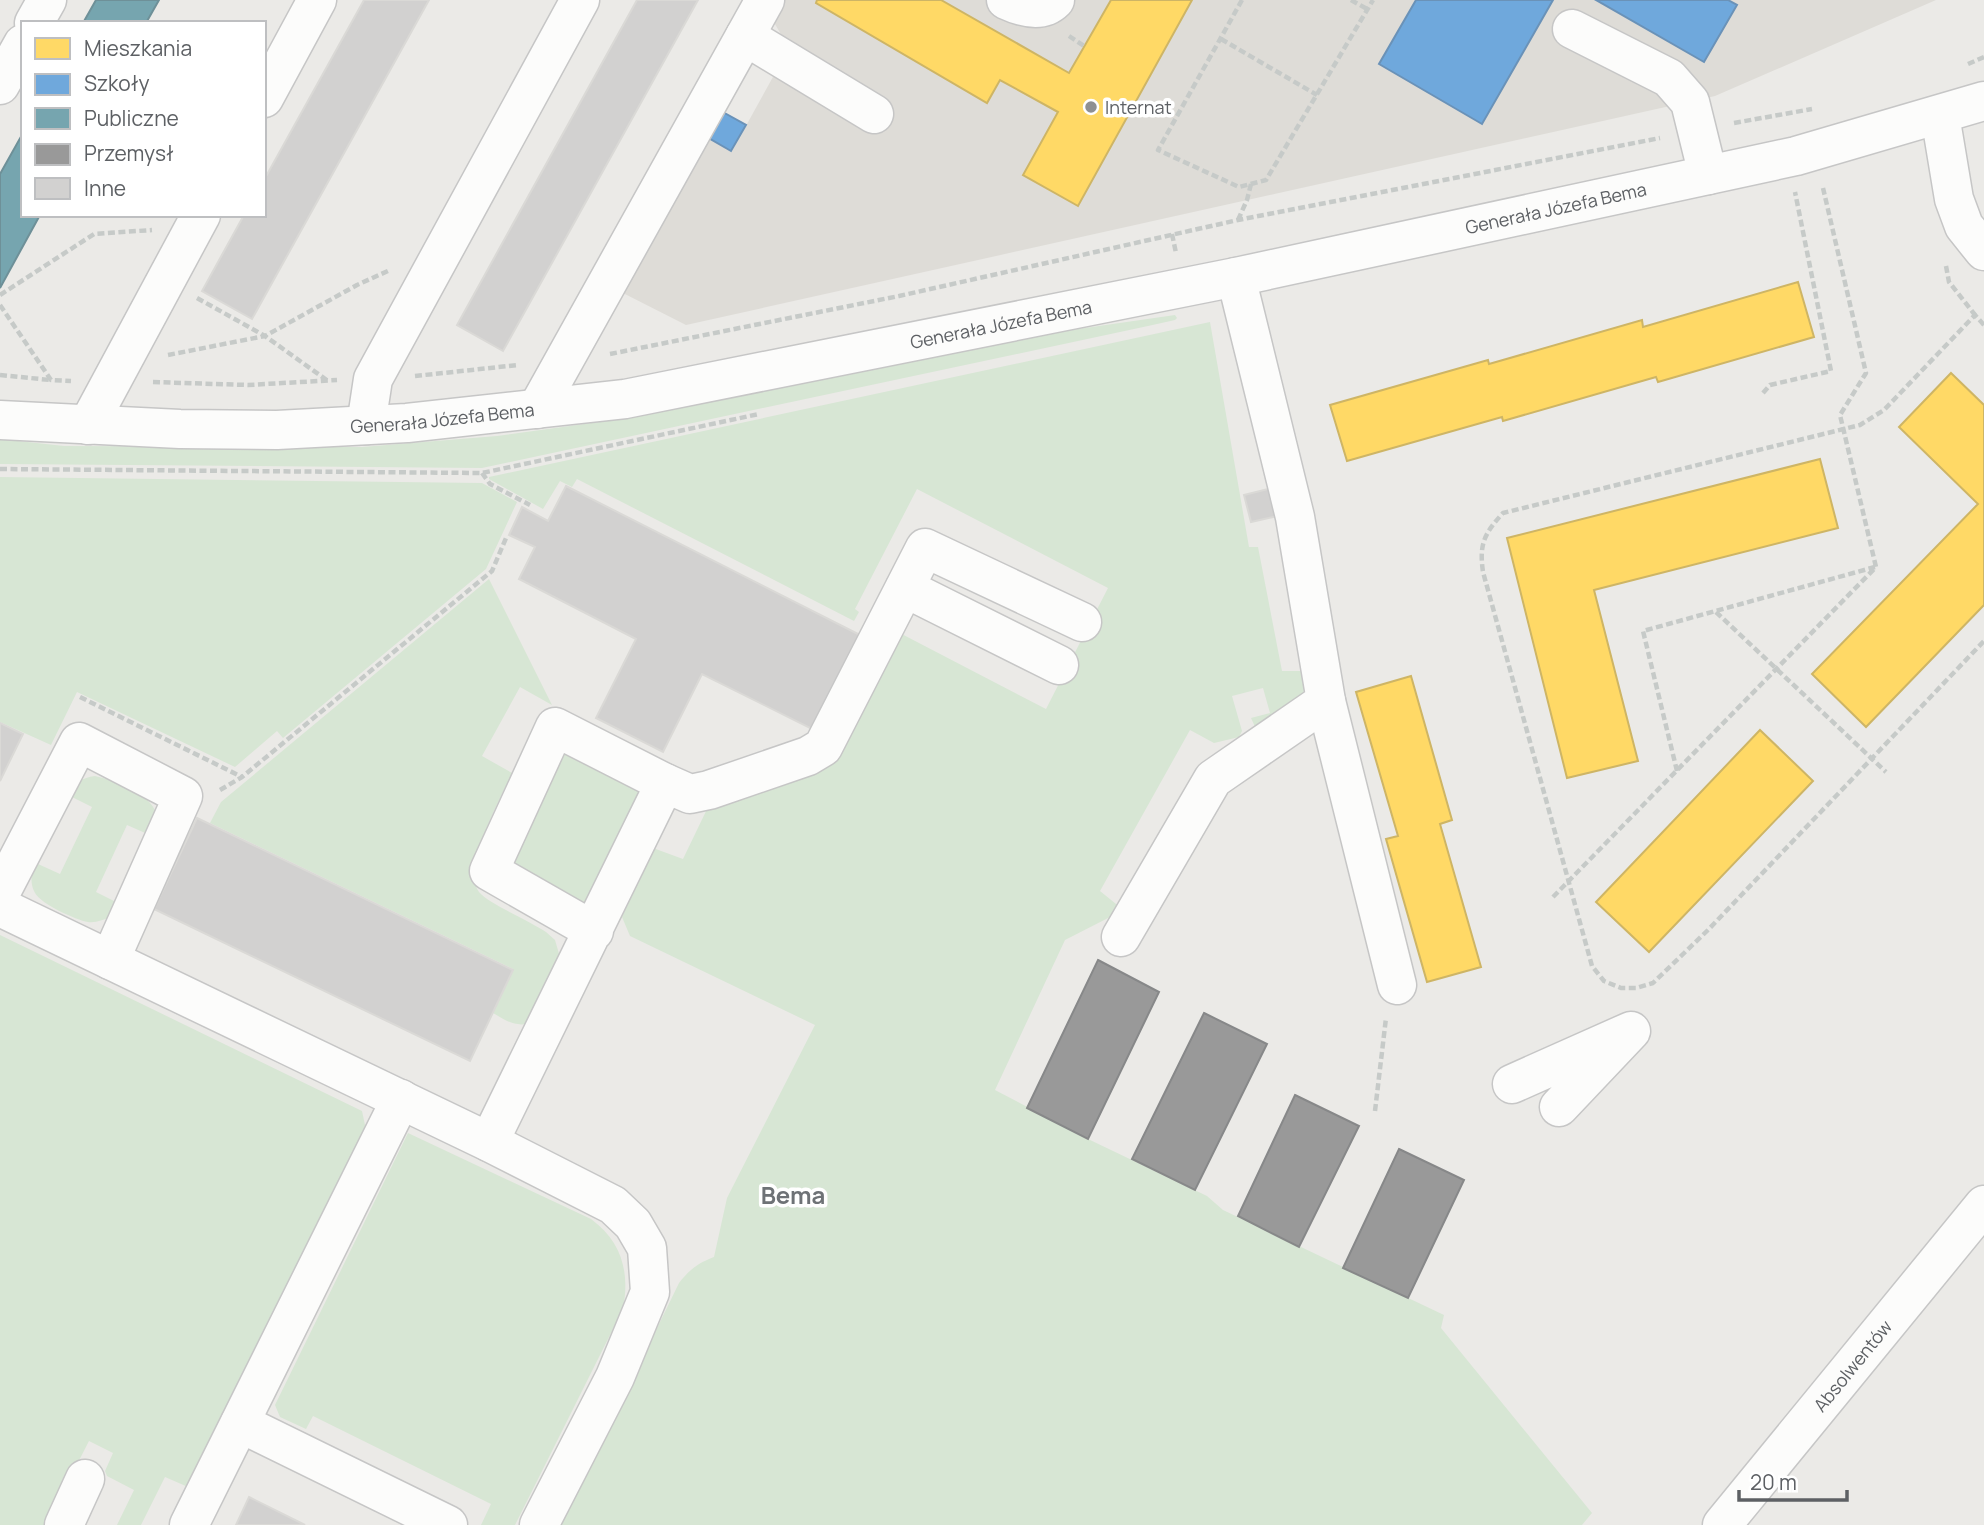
<svg xmlns="http://www.w3.org/2000/svg" width="1984" height="1525" viewBox="0 0 1984 1525" font-family="Manrope,sans-serif">
<style>
.education{fill:#dedcd7}
.green{fill:#d7e6d4}
.homes{fill:#ffd966;stroke:#ceb565;stroke-width:2}
.schools{fill:#6fa8dc;stroke:#6a92b8;stroke-width:2}
.public{fill:#76a5af;stroke:#6e9098;stroke-width:2}
.industry{fill:#999;stroke:#878889;stroke-width:2}
.building{fill:#d2d1d0;stroke:#dad9d6;stroke-width:2}
.lines{fill:none;stroke-linecap:round;stroke-linejoin:round}
.minor-casing{stroke:#c6c6c6;stroke-width:41}
.path{stroke:#c6cac8;stroke-width:4.5;stroke-dasharray:7 3.5;stroke-linecap:butt}
.minor{stroke:#fcfcfb;stroke-width:38}
.poi-dot{fill:#8f9092;stroke:#fff;stroke-width:2.5}
.labels{text-anchor:middle;dominant-baseline:central;stroke-width:7;stroke-linejoin:round;paint-order:stroke}
.poi-label{font-size:18px;fill:#5d6064;stroke:#fff;text-anchor:start}
.street-label{font-size:18px;fill:#5d6064;stroke:#fff}
.district-label{font-size:24px;font-weight:bold;fill:#6e7276;stroke:#fff}
</style>
<rect width="100%" height="100%" fill="#ebeae7"/>
<polygon class="education" points="782,0 1936,0 1715,96 686,325 617,290 707,137 732,151 789,48 772,19"/>
<g class="green">
<polygon points="1175,315 1177,318 1175,320 1148,326 482,468 0,464 0,439 64,446 362,447 497,436 635,417 1016,338"/>
<path d="M1210,322L1249,547H1258L1282,671H1305L1303,702L1257,731L1251,718L1270,713L1263,688L1232,696L1242,731L1239,737L1214,743L1190,730L1100,891L1121,908L1112,916L1065,940L995,1090L1088,1139L1207,1196L1223,1210L1444,1315L1441,1328L1592,1513L1582,1525H561L679,1283C689,1270 698,1263 714,1257L727,1198L815,1025L630,936L622,917L653,848L683,859L709,805L818,765L894,630L1046,709L1108,588L917,489L855,609L859,612L854,621L577,479L572,487L560,481L543,509L489,479V477Z"/>
<polygon points="0,477 482,483 517,502 486,569 283,738 277,731 235,767 77,692 51,745 0,722"/>
<path d="M489,579L552,705L520,687L482,756L512,773C501,798 461,868 479,892C489,904 530,921 546,932L555,940L562,964L534,1022C517,1028 508,1022 493,1013L513,969L210,823L221,802Z"/>
<polygon points="566,753 637,790 639,795 593,900 582,907 510,868 560,755"/>
<path d="M95,776C114,780 158,795 157,820C157,825 153,832 152,836L127,825L96,892L118,903L110,917C103,920 96,923 88,922C76,920 41,904 35,893C30,884 31,875 34,865L38,864L60,874L92,807L70,796C74,782 82,778 95,776Z"/>
<polygon points="0,935 362,1111 365,1125 364,1133 188,1487 165,1477 141,1525 117,1525 134,1490 107,1476 105,1471 113,1453 89,1441 46,1525 0,1525"/>
<path d="M408,1133L591,1219C622,1242 630,1272 623,1309L515,1525H481L491,1504L313,1416L306,1429L280,1417L275,1405Z"/>
</g>
<g class="homes">
<polygon points="817,0 941,0 1069,73 1111,0 1192,0 1078,206 1023,175 1058,112 1000,80 987,103 816,3"/>
<polygon points="1798,282 1814,337 1658,382 1656,377 1503,421 1502,417 1347,461 1330,405 1488,360 1489,364 1642,320 1643,327"/>
<polygon points="1951,373 1984,405 1984,605 1866,727 1812,674 1978,504 1899,427"/>
<polygon points="1820,459 1838,528 1594,590 1638,761 1567,778 1507,538"/>
<polygon points="1411,676 1452,820 1440,824 1481,967 1427,982 1386,839 1398,836 1356,692"/>
<polygon points="1760,730 1813,781 1649,952 1596,902"/>
</g>
<g class="schools">
<polygon points="1416,0 1553,0 1482,124 1379,64"/>
<polygon points="1596,0 1728,0 1737,5 1704,62"/>
<polygon points="721,111 746,125 731,151 707,137"/>
</g>
<g class="public">
<polygon points="96,0 159,0 146,23 83,23"/>
<polygon points="23,133 23,215 40,215 0,288 0,174"/>
</g>
<g class="industry">
<polygon points="1098,960 1159,992 1088,1139 1027,1108"/>
<polygon points="1204,1013 1267,1044 1195,1190 1132,1159"/>
<polygon points="1295,1095 1359,1126 1299,1247 1238,1216"/>
<polygon points="1399,1149 1464,1180 1408,1298 1343,1268"/>
</g>
<g class="building">
<polygon points="364,0 429,0 252,319 202,291 244,215 264,215 264,180"/>
<polygon points="637,0 698,0 503,351 457,325"/>
<polygon points="566,486 860,635 812,729 702,674 663,752 596,718 636,639 519,579 535,547 509,535 522,507 548,521"/>
<polygon points="1272,488 1278,516 1251,522 1244,495"/>
<polygon points="0,723 23,734 0,781"/>
<polygon points="197,818 513,970 470,1061 154,909"/>
<polygon points="249,1497 305,1525 236,1525"/>
</g>
<g class="lines">
<g class="minor-casing">
<g id="minor">
<path d="M1006,0C1021,7 1041,14 1055,0"/>
<polyline points="34,23 47,0"/>
<polyline points="1572,29 1669,78 1690,102 1708,175"/>
<polyline points="745,36 874,114"/>
<polyline points="0,85 23,44"/>
<polyline points="264,98 317,0"/>
<polyline points="1940,115 1954,199 1964,226 1984,251"/>
<polyline points="537,409 765,0"/>
<path id="s1" d="M0,420L180,429L277,430L407,423L625,399L1236,277L1796,156L1984,101"/>
<polyline points="88,425 201,215"/>
<polyline points="366,425 373,379 580,0"/>
<polyline points="905,588 1059,665"/>
<polyline points="1326,701 1397,985"/>
<polyline points="665,783 690,794 709,790 808,756 823,747 925,548 1082,622"/>
<polyline points="0,894 79,742 183,796 110,960"/>
<polyline points="0,907 489,1142 613,1205 633,1224 647,1248 650,1292 615,1377 539,1525"/>
<polyline points="1121,937 1213,779 1326,701 1295,517 1236,277"/>
<polyline points="1512,1084 1631,1031 1559,1107"/>
<polyline points="489,1142 665,783 555,727 489,871 594,931"/>
<polyline points="240,1423 448,1525"/>
<polyline points="64,1525 85,1479"/>
<polyline points="189,1525 401,1099"/>
<path id="s2" d="M1722,1525L1984,1205"/>
</g>
</g>
<g class="path">
<polyline points="1242,0 1158,150 1239,187 1266,180 1373,0"/>
<polyline points="1351,0 1367,9"/>
<polyline points="1069,36 1084,46"/>
<polyline points="1221,39 1317,95"/>
<polyline points="1968,64 1984,57"/>
<polyline points="1734,123 1812,109"/>
<polyline points="1238,220 1247,200 1251,184"/>
<polyline points="1172,234 1176,253"/>
<polyline points="1946,266 1949,282 1975,315"/>
<polyline points="0,295 94,234 152,230"/>
<polyline points="197,298 265,336 357,285 390,270"/>
<polyline points="0,305 51,380 71,381"/>
<path d="M1984,325L1975,315L1884,410L1860,425L1503,513C1484,534 1479,544 1483,572L1592,966L1604,981L1621,988H1636L1653,983L1708,930L1984,641"/>
<polyline points="610,354 899,296 1238,220 1660,138"/>
<polyline points="168,355 265,336 328,381"/>
<polyline points="0,375 50,380"/>
<polyline points="415,376 518,365"/>
<polyline points="153,382 248,385 337,380"/>
<polyline points="1763,393 1770,385 1831,371 1795,192"/>
<polyline points="0,469 482,473 759,414"/>
<polyline points="482,473 490,484 530,505"/>
<polyline points="1716,612 1886,772"/>
<polyline points="80,697 242,777"/>
<polyline points="1677,771 1643,631 1875,567"/>
<polyline points="220,790 242,777 492,571 506,538"/>
<polyline points="1553,897 1876,567 1840,415 1866,373 1823,188"/>
<polyline points="1375,1111 1386,1018"/>
</g>
<use href="#minor" class="minor"/>
</g>
<circle class="poi-dot" cx="1091" cy="107" r="7"/>
<g class="labels">
<g class="poi-label">
<text x="1105" y="107">Internat</text>
</g>
<g class="street-label">
<text stroke="none"><textPath href="#s1" startOffset="1577">Generała Józefa Bema</textPath></text>
<text stroke="none"><textPath href="#s1" startOffset="1010">Generała Józefa Bema</textPath></text>
<text stroke="none"><textPath href="#s1" startOffset="443">Generała Józefa Bema</textPath></text>
<text stroke="none"><textPath href="#s2" startOffset="206">Absolwentów</textPath></text>
</g>
<g class="district-label">
<text x="793" y="1194">Bema</text>
</g>
</g>
<rect x="21" y="21" width="245" height="196" fill="#ffffff" stroke="#bebfc1" stroke-width="2"/>
<rect x="35" y="38" width="35" height="21" fill="#ffd966" stroke="#bebfc1" stroke-width="2"/>
<text x="84" y="56" font-size="21" fill="#5d6064">Mieszkania</text>
<rect x="35" y="74" width="35" height="21" fill="#6fa8dc" stroke="#bebfc1" stroke-width="2"/>
<text x="84" y="91" font-size="21" fill="#5d6064">Szkoły</text>
<rect x="35" y="108" width="35" height="21" fill="#76a5af" stroke="#bebfc1" stroke-width="2"/>
<text x="84" y="126" font-size="21" fill="#5d6064">Publiczne</text>
<rect x="35" y="144" width="35" height="21" fill="#999999" stroke="#bebfc1" stroke-width="2"/>
<text x="84" y="161" font-size="21" fill="#5d6064">Przemysł</text>
<rect x="35" y="178" width="35" height="21" fill="#d2d1d0" stroke="#bebfc1" stroke-width="2"/>
<text x="84" y="196" font-size="21" fill="#5d6064">Inne</text>
<path d="M1739 1490v10h108v-10" fill="none" stroke="#5d6064" stroke-width="3.5"/>
<text x="1750" y="1490" font-size="21" fill="#5d6064" stroke="#ffffff" stroke-width="5" paint-order="stroke">20 m</text>
</svg>
